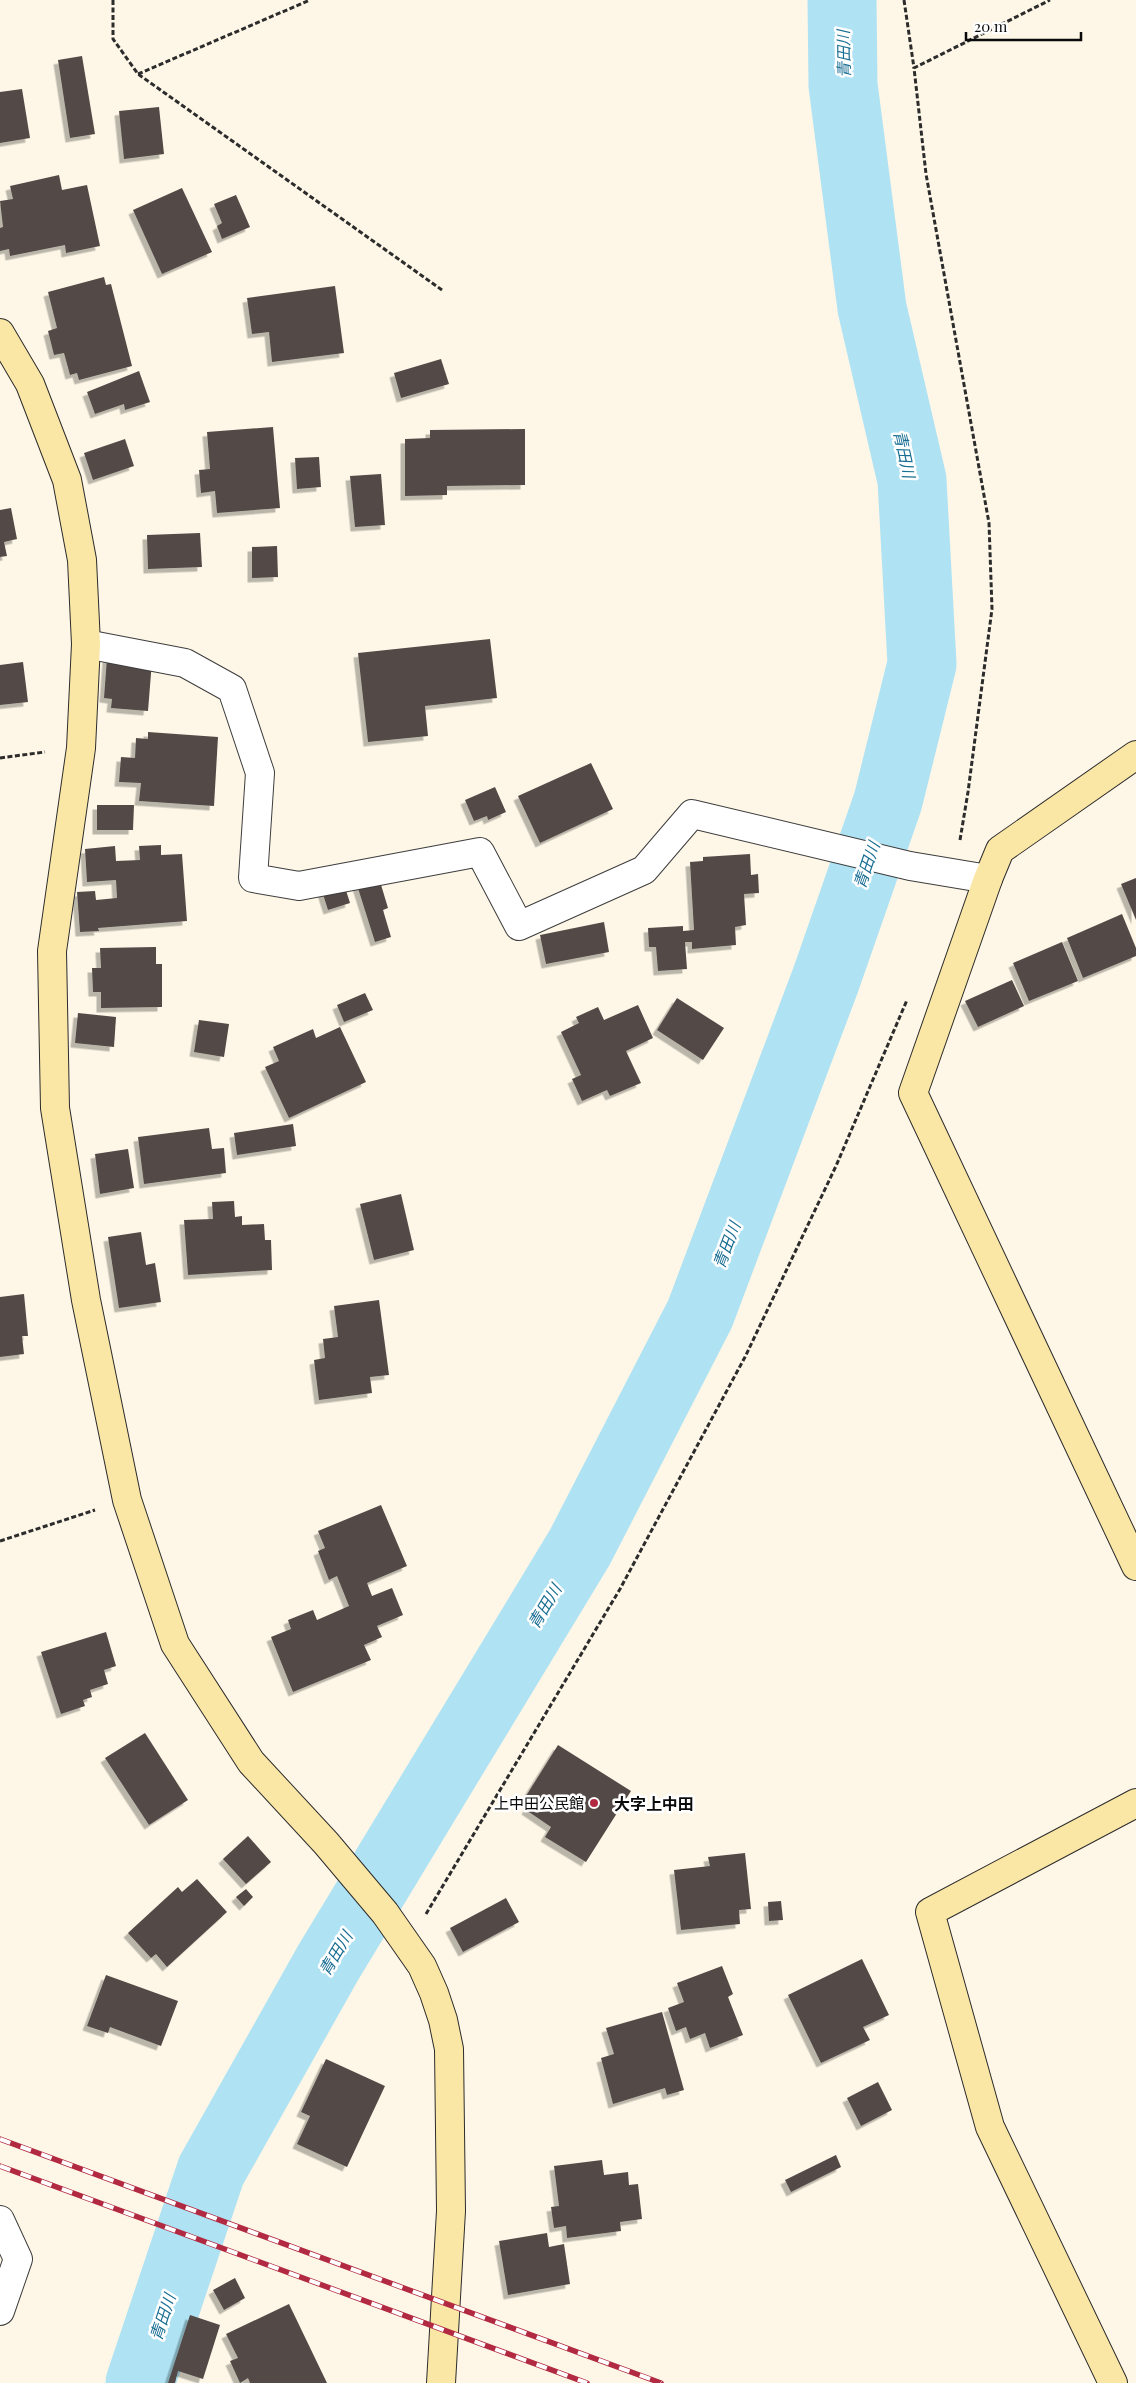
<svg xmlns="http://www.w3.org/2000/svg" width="1136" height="2383" viewBox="0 0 1136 2383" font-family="'Playfair Display','Noto Sans JP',serif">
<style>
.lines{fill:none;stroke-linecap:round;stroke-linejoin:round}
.river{stroke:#afe2f3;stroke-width:69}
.building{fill:#524a47;filter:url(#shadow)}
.street-casing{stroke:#3d3d3d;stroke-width:30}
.secondary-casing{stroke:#2c2c2c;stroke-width:30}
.path{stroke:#2c2c2c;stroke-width:3;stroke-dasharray:5 2.5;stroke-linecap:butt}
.street{stroke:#fff;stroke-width:28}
.secondary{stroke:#fbe7a5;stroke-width:28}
.rail-casing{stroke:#b22942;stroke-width:5.5}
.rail{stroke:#fff;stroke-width:4;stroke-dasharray:11;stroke-linecap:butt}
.poi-dot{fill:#b22942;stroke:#fff;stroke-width:2}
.labels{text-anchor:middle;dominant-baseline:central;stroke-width:5;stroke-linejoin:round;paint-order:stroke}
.poi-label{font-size:15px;fill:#0a0a0a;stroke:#fff;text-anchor:end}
.water-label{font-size:16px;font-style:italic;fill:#1a6f94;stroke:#fff}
.neighbourhood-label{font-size:16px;font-weight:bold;fill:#0a0a0a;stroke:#fff}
</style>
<defs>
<filter id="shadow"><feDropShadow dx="-4.5" dy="4.5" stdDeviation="0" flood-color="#0004"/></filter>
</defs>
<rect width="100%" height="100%" fill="#fef7e7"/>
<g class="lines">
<polyline class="river" points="140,2383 211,2171 328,1963 580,1547 700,1314 826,979 888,801 922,664 912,480 872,308 843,85 842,0"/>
</g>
<g class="building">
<polygon points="82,56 95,134 70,138 58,60"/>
<polygon points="22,89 30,138 0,143 0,92"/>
<polygon points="159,107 164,154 124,159 119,111"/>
<polygon points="59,175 62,190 87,185 100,246 66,253 65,245 10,256 9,249 0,251 0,228 3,227 0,201 13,199 10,186"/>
<polygon points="182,188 212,252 162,274 133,210"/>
<polygon points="236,195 250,227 222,239 217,226 222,223 214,204"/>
<polygon points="104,277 106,285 111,284 132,366 79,380 77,373 70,375 64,353 54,355 48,331 57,328 48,292"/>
<polygon points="335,286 344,353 272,362 269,332 252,334 247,298"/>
<polygon points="441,359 449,384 401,398 394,373"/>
<polygon points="139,371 150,402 125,410 124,404 95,414 87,392"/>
<polygon points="273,427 280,508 217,513 215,491 201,493 199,470 210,469 207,432"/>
<polygon points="525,429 525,485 447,486 447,495 405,496 405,439 430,438 430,430"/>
<polygon points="125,439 134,466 93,480 84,453"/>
<polygon points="319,457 321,487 297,489 295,458"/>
<polygon points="381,474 385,525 355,527 350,476"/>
<polygon points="11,508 17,539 4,542 7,556 0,557 0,510"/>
<polygon points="200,533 202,567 148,569 147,535"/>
<polygon points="277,546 278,577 252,578 252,547"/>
<polygon points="490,639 497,698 425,706 428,736 368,742 358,653"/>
<polygon points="107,658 152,661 148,711 111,708 112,699 104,698"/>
<polygon points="23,662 28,702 0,705 0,665"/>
<polygon points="148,732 218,737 214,806 139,801 141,783 119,782 121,757 135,758 136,738 148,739"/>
<polygon points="591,763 613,809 540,843 518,796"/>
<polygon points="495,787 506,812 488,820 487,816 474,821 465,800"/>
<polygon points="97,805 134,805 133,830 97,830"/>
<polygon points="161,845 161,855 182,854 187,921 98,928 99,931 80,932 77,892 95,891 96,900 117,898 116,880 87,882 85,849 115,846 116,861 140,860 139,846"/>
<polygon points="750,854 751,875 758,874 759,893 744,894 746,925 735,927 736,945 692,949 692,942 685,942 687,969 658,971 656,947 649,947 648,928 683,926 683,931 694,930 690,862 703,861 703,857"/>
<polygon points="379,878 388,908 383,910 391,937 375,942 357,885"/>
<polygon points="1136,878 1136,920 1121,884"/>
<polygon points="343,881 350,903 328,910 321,888"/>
<polygon points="1122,914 1136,948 1136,956 1083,978 1067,938"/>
<polygon points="604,922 609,952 546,964 540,935"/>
<polygon points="1062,942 1078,981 1029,1001 1013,963"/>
<polygon points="156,947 156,964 162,964 162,1007 101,1008 101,992 93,992 92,968 101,968 100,948"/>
<polygon points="1012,980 1024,1006 978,1027 965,1001"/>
<polygon points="365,993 373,1010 344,1022 337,1005"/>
<polygon points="677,998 724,1028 703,1060 657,1030"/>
<polygon points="638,1005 653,1038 626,1051 641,1083 610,1096 607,1090 582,1101 572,1079 581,1075 561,1032 579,1023 576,1017 598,1007 604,1020"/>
<polygon points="78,1013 116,1017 114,1047 75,1043"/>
<polygon points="199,1020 229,1024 224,1057 194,1052"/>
<polygon points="340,1027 366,1082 289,1118 265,1067 279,1061 273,1047 313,1029 316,1038"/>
<polygon points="293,1124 296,1146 237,1155 234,1133"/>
<polygon points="209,1128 212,1149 224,1148 226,1173 144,1184 138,1137"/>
<polygon points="128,1149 134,1188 100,1194 95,1154"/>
<polygon points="401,1194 414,1250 374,1260 360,1204"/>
<polygon points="234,1201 235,1217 242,1216 242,1225 264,1224 265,1240 271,1240 272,1270 188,1275 184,1220 213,1219 212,1202"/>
<polygon points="141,1232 146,1265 155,1263 161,1302 119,1308 108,1237"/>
<polygon points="24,1294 28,1336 22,1336 24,1354 0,1357 0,1297"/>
<polygon points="379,1300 389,1375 370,1377 372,1393 319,1400 314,1360 325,1358 323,1339 338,1337 334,1306"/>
<polygon points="381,1505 407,1566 367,1583 372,1596 392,1588 403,1615 377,1626 382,1637 364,1645 371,1660 293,1692 271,1637 291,1629 288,1620 313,1610 317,1620 349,1606 337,1576 329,1580 318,1551 325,1548 318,1531"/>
<polygon points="106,1632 116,1666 104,1670 108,1684 90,1690 92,1697 83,1700 85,1706 61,1714 41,1652"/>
<polygon points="145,1733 188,1800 149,1825 105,1758"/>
<polygon points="558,1745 631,1791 586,1862 545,1837 551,1827 526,1810 532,1800 526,1796"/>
<polygon points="248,1836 271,1862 246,1884 223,1859"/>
<polygon points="745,1853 751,1909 739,1910 740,1924 681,1930 674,1870 710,1866 708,1857"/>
<polygon points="197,1879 227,1912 167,1967 156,1954 151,1958 128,1933 178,1887 182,1892"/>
<polygon points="246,1889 253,1897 244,1906 236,1897"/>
<polygon points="506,1898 519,1922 463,1952 450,1928"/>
<polygon points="781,1901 783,1920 769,1921 768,1902"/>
<polygon points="862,1959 889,2015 863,2027 870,2040 821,2063 788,1995"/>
<polygon points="722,1966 733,1994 728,1997 743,2035 710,2048 705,2033 690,2039 686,2027 676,2031 668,2008 684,2002 677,1983"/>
<polygon points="106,1975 178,2001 161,2046 110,2027 108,2033 87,2026"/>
<polygon points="662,2012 684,2090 667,2095 665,2088 613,2104 601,2058 614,2054 606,2028"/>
<polygon points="326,2059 385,2086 347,2167 297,2144 310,2116 301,2112"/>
<polygon points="878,2082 892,2110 861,2126 847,2098"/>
<polygon points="836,2155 841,2167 791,2192 785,2180"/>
<polygon points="602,2160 604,2175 628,2172 629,2185 638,2184 642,2219 620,2222 621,2231 567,2238 566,2226 554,2228 551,2207 559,2206 554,2166"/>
<polygon points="547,2233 549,2247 564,2244 570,2284 508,2295 499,2241"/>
<polygon points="235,2278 245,2298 224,2310 213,2290"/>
<polygon points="289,2304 327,2383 250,2383 248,2378 240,2383 230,2361 238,2358 226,2334"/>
<polygon points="190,2315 220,2325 203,2379 178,2371 175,2383 168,2383"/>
</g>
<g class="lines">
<g class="street-casing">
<g id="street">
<polyline points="86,644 185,663 232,689 260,773 253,878 299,886 480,852 519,926 644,870 692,814 910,866 988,879"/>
<polyline points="0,2220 18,2259 0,2311"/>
</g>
</g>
<g class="secondary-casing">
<g id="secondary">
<polyline points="0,333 30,384 67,480 82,560 86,644 81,748 52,951 55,1108 86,1300 127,1500 175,1644 251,1762 326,1843 385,1913 422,1966 434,1993 443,2020 449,2049 451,2211 441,2383"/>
<polyline points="1136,755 1000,850 988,879 913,1093 1136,1566"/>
<polyline points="1113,2383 990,2127 930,1912 1136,1803"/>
</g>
</g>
<g class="path">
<polyline points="113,0 113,39 138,74 442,290"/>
<polyline points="904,0 914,68"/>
<polyline points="138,74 310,0"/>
<polyline points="0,758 45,752"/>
<polyline points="960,840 968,792 992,609 989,523 926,174 914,68 1050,0"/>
<polyline points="0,1541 95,1510"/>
<polyline points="426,1914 620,1589 745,1357 836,1166 907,1000"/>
</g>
<use href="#street" class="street"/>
<use href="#secondary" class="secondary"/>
<g class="rail-casing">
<g id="rail">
<polyline points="0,2139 661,2383"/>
<polyline points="0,2166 587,2383"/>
</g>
</g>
<use href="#rail" class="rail"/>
</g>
<circle class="poi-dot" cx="594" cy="1803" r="5"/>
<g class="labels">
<g class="poi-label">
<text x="584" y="1803">上中田公民館</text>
</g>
<g class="water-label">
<text transform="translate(843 54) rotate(-91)">青田川</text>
<text transform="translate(905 454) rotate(78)">青田川</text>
<text transform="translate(866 865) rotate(-71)">青田川</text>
<text transform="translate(726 1245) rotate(-69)">青田川</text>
<text transform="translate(544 1606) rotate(-59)">青田川</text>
<text transform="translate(335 1953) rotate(-59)">青田川</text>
<text transform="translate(162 2317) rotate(-72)">青田川</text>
</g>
<g class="neighbourhood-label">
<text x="654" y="1803">大字上中田</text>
</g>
</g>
<path d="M966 32v8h115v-8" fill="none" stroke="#0a0a0a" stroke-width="2.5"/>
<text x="974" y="32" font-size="15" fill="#0a0a0a" stroke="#ffffff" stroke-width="4" paint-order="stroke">20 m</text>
</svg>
